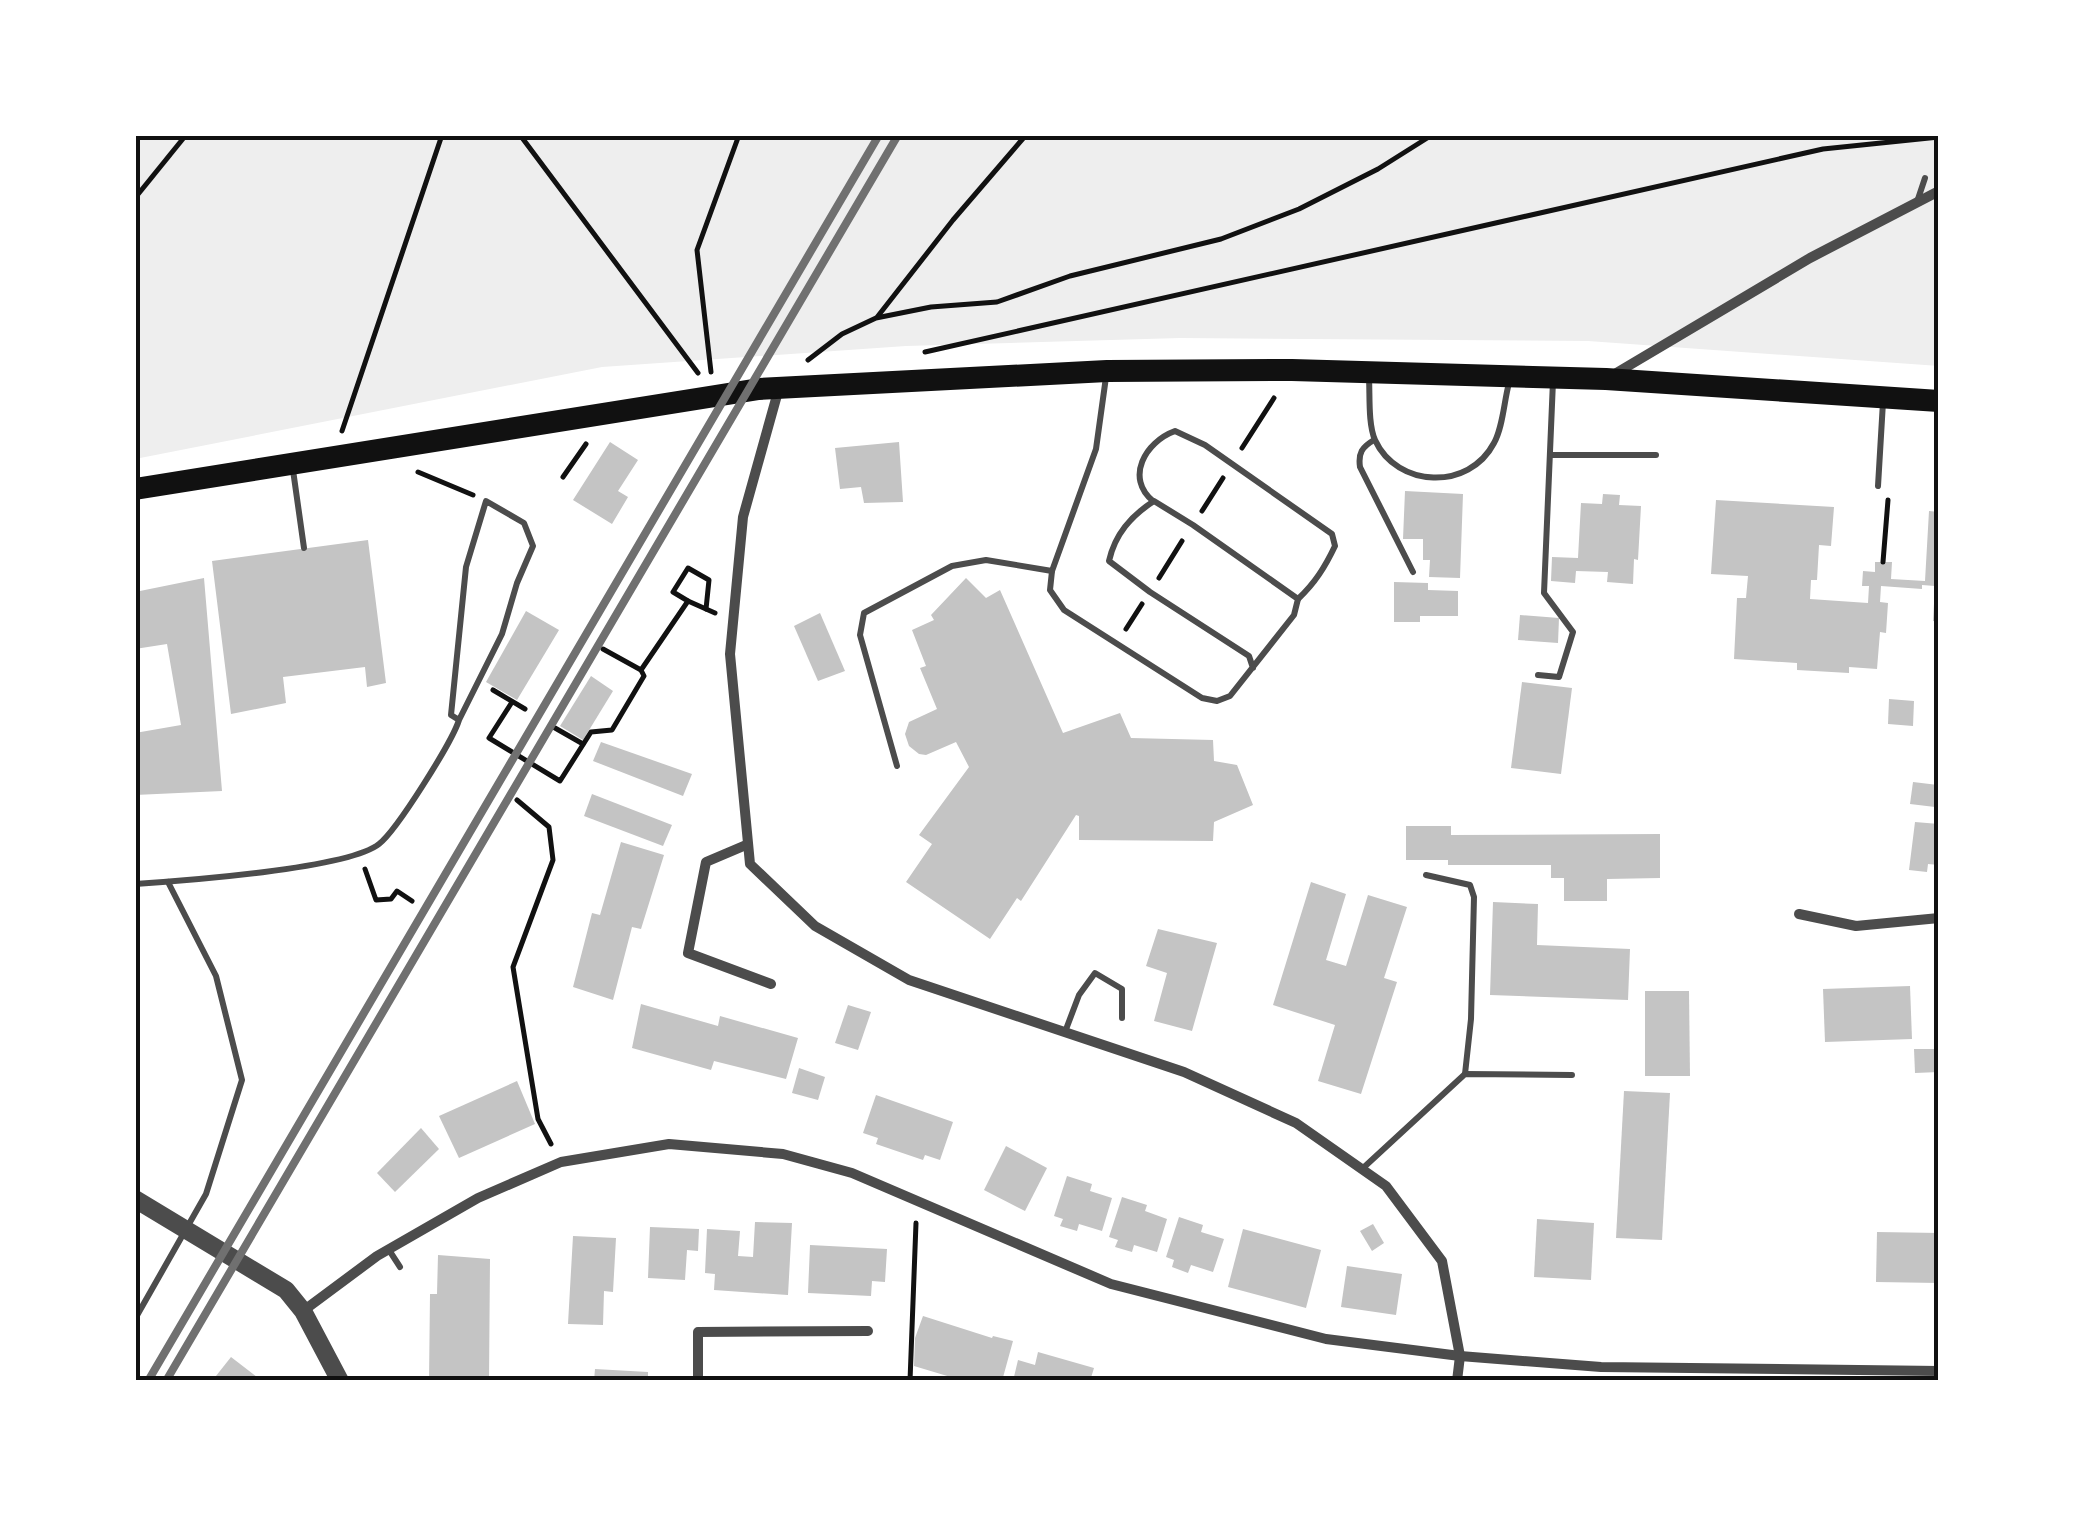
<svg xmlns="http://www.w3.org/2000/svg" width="2074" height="1516" viewBox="0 0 2074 1516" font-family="'Asap Condensed',sans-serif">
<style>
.green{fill:#eee}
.building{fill:#c4c4c4}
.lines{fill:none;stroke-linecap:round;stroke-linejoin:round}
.path{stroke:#111;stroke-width:5}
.service{stroke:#4c4c4c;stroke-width:6}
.minor{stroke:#4c4c4c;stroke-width:10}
.tertiary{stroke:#4c4c4c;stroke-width:18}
.trunk{stroke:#111;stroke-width:22}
.rail{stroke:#707070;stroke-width:8}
.neatline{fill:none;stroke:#111;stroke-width:4}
</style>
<rect width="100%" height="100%" fill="#fff"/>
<polygon class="green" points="135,135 1939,135 1939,366 1588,341 1180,338 906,346 602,367 135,459"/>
<g class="building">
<polygon points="610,442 638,460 618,491 628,497 612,524 573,500"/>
<polygon points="899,442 903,502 864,503 861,487 840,489 835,448"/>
<polygon points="1405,491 1463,494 1460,578 1429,577 1430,560 1423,560 1423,539 1403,539"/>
<polygon points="1603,494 1620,495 1619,505 1641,506 1638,560 1634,559 1633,584 1607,582 1608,572 1576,571 1575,583 1551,581 1552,557 1578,558 1581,503 1602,504"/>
<polygon points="1716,500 1834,507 1831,546 1819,545 1817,580 1811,580 1810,599 1868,603 1869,586 1862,586 1863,571 1875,572 1875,562 1892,562 1891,579 1925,581 1929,511 1939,512 1939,622 1933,621 1935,586 1922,585 1922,589 1881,586 1880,602 1888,603 1886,633 1880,632 1877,669 1849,667 1849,673 1797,670 1797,663 1734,659 1737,598 1746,598 1748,576 1711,574"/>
<polygon points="368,540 386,683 367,687 365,667 283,677 286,703 231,714 212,561"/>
<polygon points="204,578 222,791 135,795 135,733 181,725 167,644 135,649 135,592"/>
<polygon points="966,578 986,598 1000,590 1063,733 1120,713 1131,738 1213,740 1214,761 1237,765 1253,805 1214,822 1213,841 1079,840 1079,816 1076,815 1021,901 1017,898 990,939 906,882 932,844 919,835 969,767 956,742 926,755 919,754 909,746 905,734 909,722 937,709 920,668 926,666 912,630 934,620 931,615"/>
<polygon points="1394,582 1428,583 1428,590 1458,591 1458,616 1420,616 1420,622 1394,622"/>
<polygon points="526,611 559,630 517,700 486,682"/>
<polygon points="820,613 845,671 818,681 794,626"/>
<polygon points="1520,615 1559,618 1558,643 1518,640"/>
<polygon points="591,676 613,691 583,740 560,726"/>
<polygon points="1522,682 1572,688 1561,774 1511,768"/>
<polygon points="1889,699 1914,701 1913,726 1888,724"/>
<polygon points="601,742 692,774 683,796 593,761"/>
<polygon points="1913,782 1938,785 1935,807 1910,804"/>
<polygon points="592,794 672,825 663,846 584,816"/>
<polygon points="1915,822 1939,824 1939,865 1928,864 1927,872 1909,870"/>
<polygon points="1406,826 1451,826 1451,835 1660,834 1660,878 1607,879 1607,901 1564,901 1564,878 1551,878 1551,865 1448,865 1448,860 1406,860"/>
<polygon points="621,842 664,855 641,929 632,927 613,1000 573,987 592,913 600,915"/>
<polygon points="1311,882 1346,894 1326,960 1346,966 1368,895 1407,907 1384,978 1397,982 1361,1094 1318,1081 1335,1025 1273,1005"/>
<polygon points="1493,902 1538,904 1537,945 1630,949 1628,1000 1490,995"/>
<polygon points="1158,929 1217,943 1192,1031 1154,1021 1167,973 1146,966"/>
<polygon points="1910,986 1912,1039 1825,1042 1823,989"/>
<polygon points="1645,991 1689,991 1690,1076 1645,1076"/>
<polygon points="641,1004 718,1026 720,1016 798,1038 786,1079 714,1061 711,1070 632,1048"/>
<polygon points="848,1005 871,1012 858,1050 835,1043"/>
<polygon points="1914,1049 1939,1049 1939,1072 1915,1073"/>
<polygon points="799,1068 825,1077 818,1100 792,1093"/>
<polygon points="517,1081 535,1124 459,1158 439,1116"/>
<polygon points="1624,1091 1670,1093 1662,1240 1616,1238"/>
<polygon points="876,1095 953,1122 940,1160 925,1155 923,1160 876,1144 878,1138 863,1133"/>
<polygon points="421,1128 439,1149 395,1192 377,1173"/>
<polygon points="1006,1146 1047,1168 1025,1211 984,1190"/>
<polygon points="1067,1176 1092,1184 1090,1191 1112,1198 1102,1231 1079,1224 1077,1231 1060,1226 1063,1219 1054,1216"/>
<polygon points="1122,1197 1147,1205 1145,1211 1167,1219 1157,1252 1134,1245 1132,1252 1115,1247 1118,1240 1109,1237"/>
<polygon points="1179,1217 1203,1225 1201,1232 1224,1239 1213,1272 1191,1265 1188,1273 1172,1267 1174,1260 1166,1257"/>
<polygon points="1537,1219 1594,1223 1591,1280 1534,1277"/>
<polygon points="755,1222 792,1223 788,1295 714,1290 715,1274 705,1273 707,1229 740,1231 738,1256 753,1257"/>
<polygon points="1373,1224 1384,1243 1372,1251 1360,1231"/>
<polygon points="650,1227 699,1229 698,1251 687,1250 685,1280 648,1278"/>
<polygon points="1243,1229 1321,1250 1306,1308 1228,1287"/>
<polygon points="1877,1232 1939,1233 1939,1283 1876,1282"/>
<polygon points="573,1236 616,1238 613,1292 604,1291 603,1325 568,1324"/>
<polygon points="810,1245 887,1249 885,1282 872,1281 871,1296 808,1293"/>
<polygon points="438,1255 490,1259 489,1381 429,1381 430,1294 437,1294"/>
<polygon points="1347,1266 1402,1274 1396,1315 1341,1307"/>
<polygon points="923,1316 992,1338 993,1336 1013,1341 1002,1381 964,1381 914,1366 915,1338"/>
<polygon points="1038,1352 1094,1368 1090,1381 1013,1381 1018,1360 1035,1365"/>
<polygon points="231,1357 262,1381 212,1381"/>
<polygon points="595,1369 648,1372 648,1381 594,1381"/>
</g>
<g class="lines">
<g class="path">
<polyline points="520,135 698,373"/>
<polyline points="135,198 186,135"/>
<polyline points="878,316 953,220 1026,135"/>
<polyline points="925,352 1823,149 1939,137"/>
<polyline points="808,360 842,334 876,318 931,307 997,302 1070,276 1221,239 1299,209 1378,169 1432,135"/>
<polyline points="711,372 697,250 739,135"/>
<polyline points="342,431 442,135"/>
<polyline points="1242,448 1274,398"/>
<polyline points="418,472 473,495"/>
<polyline points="563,477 586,444"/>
<polyline points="1202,511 1223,478"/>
<polyline points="1883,562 1888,500"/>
<polyline points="1159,578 1182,541"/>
<polyline points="688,601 706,609"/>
<polyline points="1126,629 1142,604"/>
<polyline points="603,649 641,670"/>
<polyline points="493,690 525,709"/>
<polyline points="512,702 489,738 560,781 591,732 612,730 644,676 641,670 688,601 673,592 688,568 709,580 706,609 715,613"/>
<polyline points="555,728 583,744"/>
<polyline points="517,800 549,827 553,860 513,967 538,1119 551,1144"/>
<polyline points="365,869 376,900 391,899 397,891 412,901"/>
<polyline points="910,1381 916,1223"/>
</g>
<g class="service">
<polyline points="1917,202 1925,178"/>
<path d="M1106,377L1096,449L1052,571L1050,590L1064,610L1202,698L1217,701L1230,696L1294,615L1298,599L1193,525L1154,501C1131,516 1115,534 1109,561L1150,592L1249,656L1253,668"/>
<path d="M1369,378C1370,396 1368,424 1375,440C1397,488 1469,491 1494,443C1503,427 1504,401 1509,383"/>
<path d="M1374,440C1362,447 1358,453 1360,467L1413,572"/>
<polyline points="1550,455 1656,455"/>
<polyline points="293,470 304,548"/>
<polyline points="1878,486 1883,402"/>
<path d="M1153,501C1125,478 1145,442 1175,431L1205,445L1332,534L1335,546C1325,567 1315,583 1298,599"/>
<polyline points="1538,675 1559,677 1573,632 1544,593 1553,381"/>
<polyline points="897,766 860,635 864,613 952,566 986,560 1052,571"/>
<polyline points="1426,875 1470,885 1474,897 1471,1019 1465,1074"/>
<path d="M135,884C181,881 348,869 379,844C397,830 452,742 459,720L451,715L466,567L486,501L524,523L533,546L517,583L502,634L459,720"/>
<polyline points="1065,1032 1079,995 1095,973 1122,989 1122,1018"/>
<polyline points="1362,1169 1465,1074 1572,1075"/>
<polyline points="389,1250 400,1267"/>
<polyline points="135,1319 206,1194 242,1080 216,976 168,882"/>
</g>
<g class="minor">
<polyline points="1613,375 1810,258 1939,191"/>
<polyline points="779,388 743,517 730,654 750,864 815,926 909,980 1184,1072 1296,1123 1386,1186 1442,1261 1460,1356 1457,1381"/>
<polyline points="746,845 706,862 688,953 771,984"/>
<polyline points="1799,914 1856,926 1939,918"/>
<polyline points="303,1311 377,1256 478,1198 561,1162 669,1144 783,1154 852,1173 1111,1284 1326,1339 1460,1356 1601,1367 1939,1371"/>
<polyline points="698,1381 698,1332 868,1331"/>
</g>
<polyline class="tertiary" points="135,1199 286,1290 303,1311 340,1381"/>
<polyline class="trunk" points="135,489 759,389 1107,371 1292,370 1606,379 1939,401"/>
<g class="rail">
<polyline points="148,1381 879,135"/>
<polyline points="166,1381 898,135"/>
</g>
</g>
<rect width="2074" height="1516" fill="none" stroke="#ffffff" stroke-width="275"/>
<rect x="138" y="138" width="1798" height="1240" class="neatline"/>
</svg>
